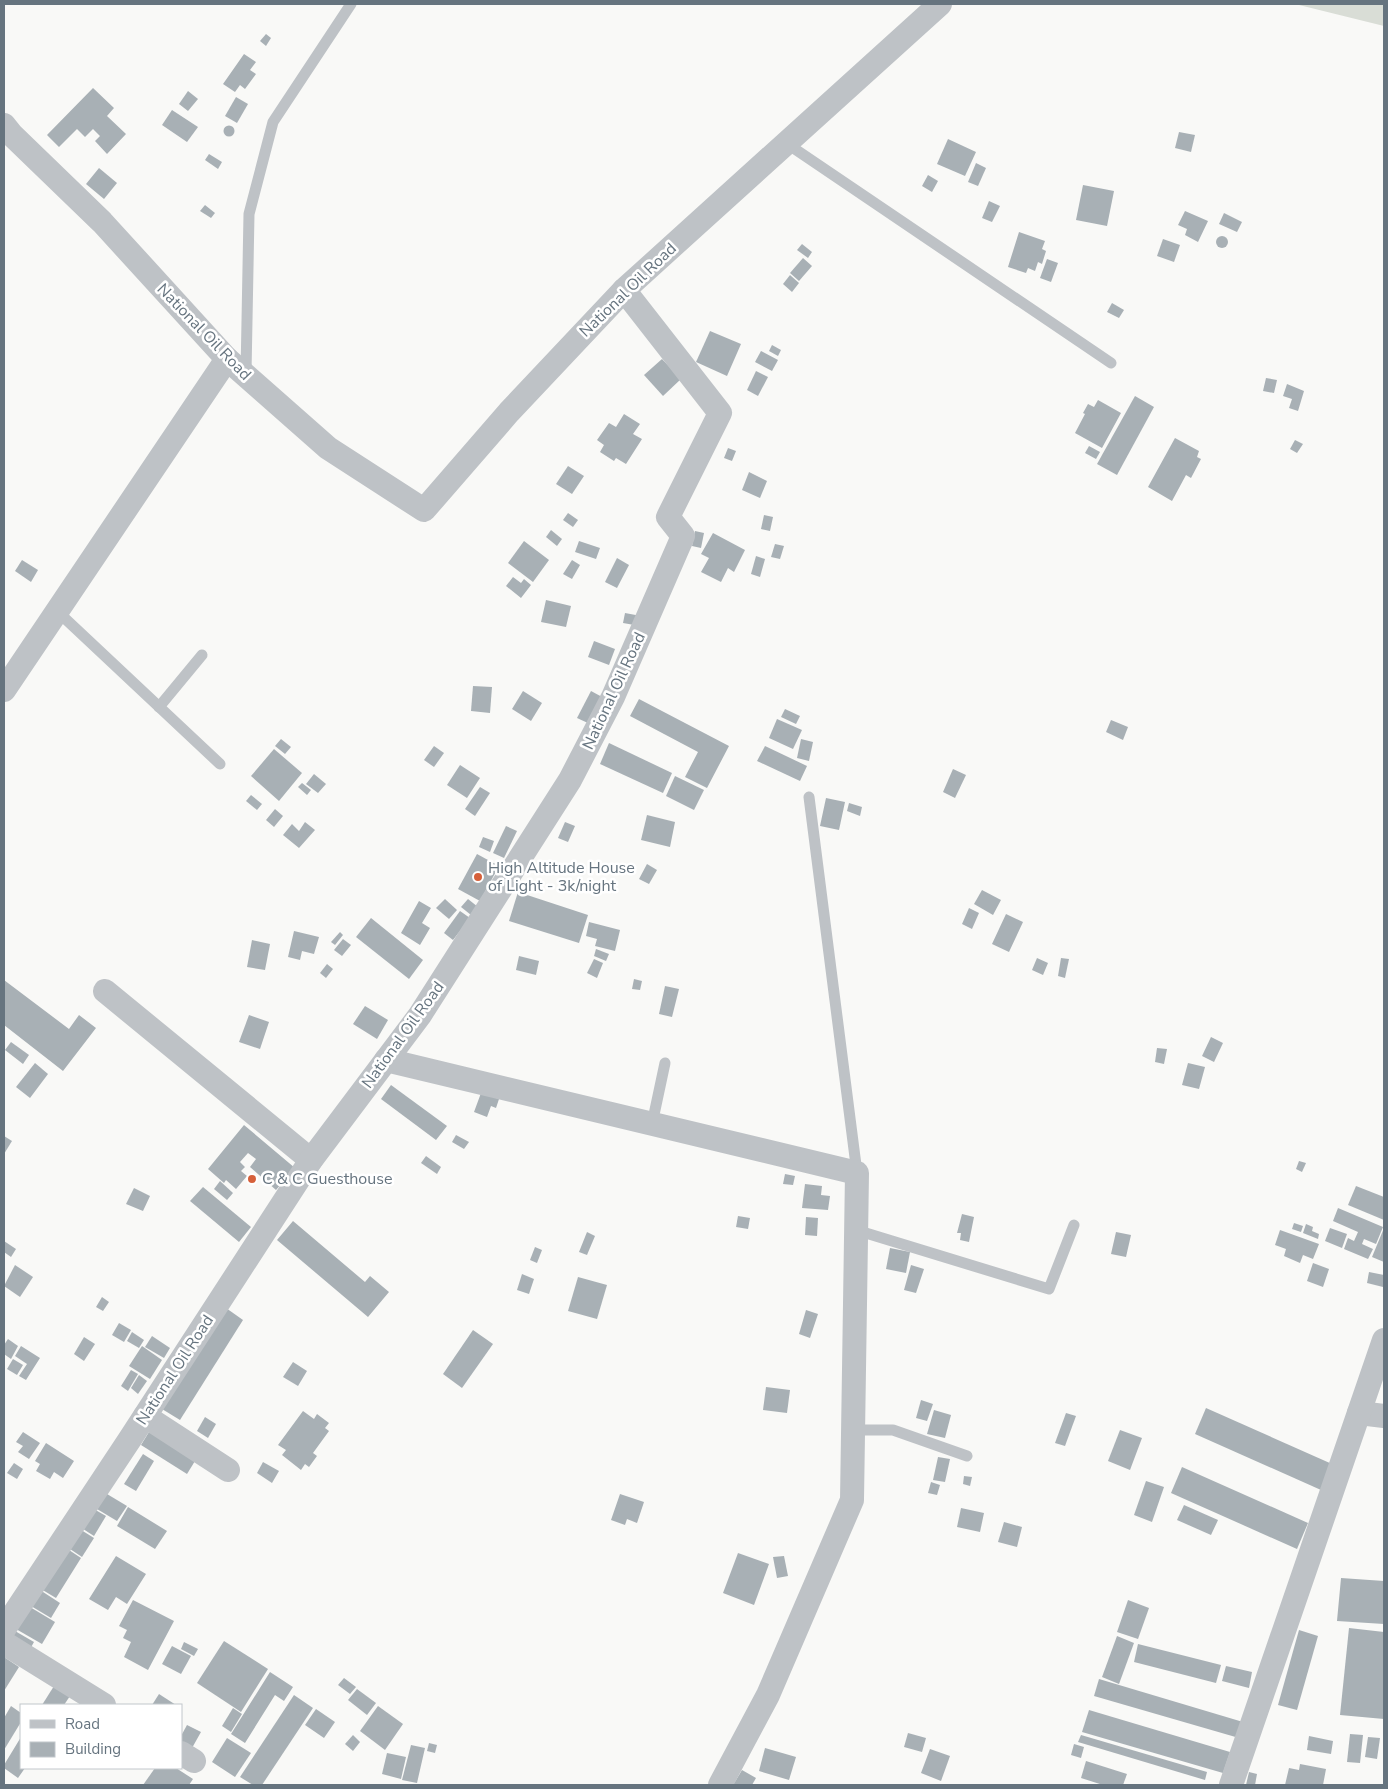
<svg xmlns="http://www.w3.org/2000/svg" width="1388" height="1789" viewBox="0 0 1388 1789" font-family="'Nunito Sans',sans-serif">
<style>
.green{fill:#d9ddd6}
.building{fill:#a8b0b5}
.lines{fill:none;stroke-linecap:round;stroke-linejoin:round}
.service{stroke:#bec2c6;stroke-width:11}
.minor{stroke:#bec2c6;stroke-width:24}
.poi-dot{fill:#d6603a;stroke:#fff;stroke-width:2}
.labels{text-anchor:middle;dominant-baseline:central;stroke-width:5;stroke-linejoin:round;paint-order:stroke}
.street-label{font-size:16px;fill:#66747f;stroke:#fff}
.poi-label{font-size:16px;fill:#66747f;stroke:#fff;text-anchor:start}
</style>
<rect width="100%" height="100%" fill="#f9f9f7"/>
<polygon class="green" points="1295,4 1384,4 1384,26"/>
<g class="building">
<polygon points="266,34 271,38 266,46 260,41"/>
<polygon points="244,54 256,62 250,70 256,74 245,89 240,85 235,92 223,84"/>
<polygon points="93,88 114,108 107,116 126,134 107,154 95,141 100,136 93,129 85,137 77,129 59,147 47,135"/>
<polygon points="188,91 198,99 188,111 179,104"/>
<polygon points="236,97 248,104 237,123 225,116"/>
<polygon points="172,110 198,127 187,142 162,125"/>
<circle cx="229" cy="131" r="5.5"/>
<polygon points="1179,132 1195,135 1191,152 1175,148"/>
<polygon points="948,139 976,152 965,176 937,164"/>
<polygon points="209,154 222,162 218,169 205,160"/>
<polygon points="976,163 986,168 978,186 968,182"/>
<polygon points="99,168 117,183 104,199 86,184"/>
<polygon points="928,175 938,181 932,192 922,186"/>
<polygon points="1083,185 1114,191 1107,226 1076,220"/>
<polygon points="989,201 1000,206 992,222 982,218"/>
<polygon points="205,205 215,213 211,218 200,211"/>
<polygon points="1185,211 1208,221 1198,242 1185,235 1187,229 1178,225"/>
<polygon points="1224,213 1242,222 1237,232 1219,224"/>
<polygon points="1019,232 1045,241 1042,249 1046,251 1042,264 1038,262 1035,271 1028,268 1026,273 1008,267"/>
<circle cx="1222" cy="242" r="6"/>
<polygon points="1163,239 1180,245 1174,262 1157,256"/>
<polygon points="802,244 812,252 808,258 797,250"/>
<polygon points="803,258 812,266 799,281 790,273"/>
<polygon points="1047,259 1058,263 1051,282 1040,278"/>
<polygon points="790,275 799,283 792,292 783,284"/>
<polygon points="1112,303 1124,310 1119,318 1107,312"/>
<polygon points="710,331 741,344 727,376 696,362"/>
<polygon points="772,345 781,350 778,356 769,351"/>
<polygon points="761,351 778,360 772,371 755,362"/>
<polygon points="662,359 681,379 663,396 644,375"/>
<polygon points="756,371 768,377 758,396 747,390"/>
<polygon points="1266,378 1277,380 1274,393 1263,391"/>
<polygon points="1287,384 1304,391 1298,411 1289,408 1292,399 1283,396"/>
<polygon points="1135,396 1154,407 1117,475 1097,464"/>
<polygon points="1098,400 1121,413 1102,448 1075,433 1085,414 1083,413 1088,404 1094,407"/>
<polygon points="624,414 640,424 633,434 642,439 626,464 616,458 614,461 600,452 604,445 597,440 609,423 616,427"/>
<polygon points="1175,438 1199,451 1197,457 1201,459 1191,478 1186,475 1172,501 1148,487"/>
<polygon points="1295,440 1303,444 1297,453 1290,449"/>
<polygon points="1089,446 1100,452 1096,459 1085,453"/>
<polygon points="728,448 736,451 732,461 724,458"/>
<polygon points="568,466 584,476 572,494 556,484"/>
<polygon points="749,472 767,481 760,498 742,490"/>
<polygon points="568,513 578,520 573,527 563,520"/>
<polygon points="764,515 773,517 770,531 761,529"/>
<polygon points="551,530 562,539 557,546 546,537"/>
<polygon points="695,531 704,533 701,548 692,546"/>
<polygon points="713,533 745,550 734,572 728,568 721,582 701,572 709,558 701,554"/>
<polygon points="524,541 549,560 533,582 508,563"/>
<polygon points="579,541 600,548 596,559 575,552"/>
<polygon points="775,544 784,546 780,559 771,557"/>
<polygon points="756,556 765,559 760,577 751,574"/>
<polygon points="617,558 629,565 617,588 605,582"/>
<polygon points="22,560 38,570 31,582 15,571"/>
<polygon points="572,560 580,565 572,579 563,574"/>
<polygon points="513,577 521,583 524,579 531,585 521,598 506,586"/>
<polygon points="546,600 571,606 566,627 541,622"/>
<polygon points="625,613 641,616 640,626 623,623"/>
<polygon points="594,641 615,649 609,665 588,657"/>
<polygon points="473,686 492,687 490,713 471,711"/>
<polygon points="523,691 542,703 531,721 512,709"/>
<polygon points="591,691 604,698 590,724 577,718"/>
<polygon points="639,699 729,746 707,788 685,777 698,752 630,716"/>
<polygon points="785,709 800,716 796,724 781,717"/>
<polygon points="777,719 802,730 793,749 769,738"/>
<polygon points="1111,720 1128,727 1123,740 1106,732"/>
<polygon points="281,739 291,747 285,754 275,746"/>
<polygon points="801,739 813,742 809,761 797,758"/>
<polygon points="609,743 672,773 663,793 600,764"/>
<polygon points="434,746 444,753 434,767 424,760"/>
<polygon points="765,746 807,766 800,781 757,761"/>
<polygon points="274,749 302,773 279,801 251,776"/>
<polygon points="460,765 480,778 467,798 447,785"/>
<polygon points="953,769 966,775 955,798 943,792"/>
<polygon points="314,774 326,784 318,793 306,784"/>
<polygon points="675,776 704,790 694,810 666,796"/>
<polygon points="302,783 311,790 307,795 298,787"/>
<polygon points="480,787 490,793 475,816 465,809"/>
<polygon points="251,795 262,804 257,810 246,801"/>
<polygon points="826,798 845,802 839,830 820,826"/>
<polygon points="849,803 862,807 860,816 847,811"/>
<polygon points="275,809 283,816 274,827 266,820"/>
<polygon points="647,815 675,822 670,847 641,840"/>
<polygon points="305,822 315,830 299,848 283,835 292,824 299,831"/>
<polygon points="565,822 575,826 568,842 558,838"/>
<polygon points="506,826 517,831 504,858 493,853"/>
<polygon points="483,837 494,841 490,852 479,847"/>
<polygon points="477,854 499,866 480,901 458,889"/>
<polygon points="647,864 657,870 649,884 639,879"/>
<polygon points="982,890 1001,900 993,915 974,904"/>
<polygon points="518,892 588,915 579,943 509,921"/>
<polygon points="445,899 457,910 449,919 436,908"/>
<polygon points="468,899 478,907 471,915 461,907"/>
<polygon points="419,901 431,908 422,923 430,928 420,945 401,933"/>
<polygon points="969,908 979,913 972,929 962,924"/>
<polygon points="460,911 470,918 453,940 444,933"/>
<polygon points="1006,914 1023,922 1009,952 992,944"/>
<polygon points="371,918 423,960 409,979 356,937"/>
<polygon points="589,922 620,930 615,951 595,946 597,939 586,936"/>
<polygon points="294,931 319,937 314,954 302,951 300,960 288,957"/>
<polygon points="340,932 343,935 335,945 331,942"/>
<polygon points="343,939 351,945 342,956 334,950"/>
<polygon points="252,940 270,944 265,970 247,967"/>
<polygon points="596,949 609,954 606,961 594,956"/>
<polygon points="519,956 539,961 536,975 516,970"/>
<polygon points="1037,958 1048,963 1043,975 1032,970"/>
<polygon points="1061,958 1069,959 1065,978 1058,976"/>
<polygon points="594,959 603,963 597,978 587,973"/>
<polygon points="327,964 333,969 326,978 320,973"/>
<polygon points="634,979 642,981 640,990 632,989"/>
<polygon points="4,980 69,1029 79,1015 96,1028 63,1071 4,1025"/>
<polygon points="665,986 679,989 672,1017 659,1014"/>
<polygon points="365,1006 388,1020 377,1039 353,1024"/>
<polygon points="249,1015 269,1022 260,1049 239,1042"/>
<polygon points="1211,1037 1223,1043 1214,1062 1202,1056"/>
<polygon points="11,1042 29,1055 23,1064 5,1050"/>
<polygon points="1157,1048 1167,1049 1164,1064 1155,1062"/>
<polygon points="35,1063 48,1074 30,1098 16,1087"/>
<polygon points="1188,1063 1205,1067 1199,1089 1182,1085"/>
<polygon points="391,1085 447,1126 436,1140 381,1099"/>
<polygon points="481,1093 499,1099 496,1108 491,1106 487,1117 474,1112"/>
<polygon points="244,1125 295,1168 276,1190 250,1167 256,1159 248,1153 240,1162 245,1167 241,1171 247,1176 236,1189 226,1180 224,1183 208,1169"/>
<polygon points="456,1135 469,1142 464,1149 452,1142"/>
<polygon points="4,1136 12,1141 4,1154"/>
<polygon points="426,1156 441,1167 437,1174 421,1163"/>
<polygon points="1299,1161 1306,1163 1302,1172 1296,1169"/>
<polygon points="785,1174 795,1176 793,1185 783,1184"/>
<polygon points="220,1181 233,1193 227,1200 214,1189"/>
<polygon points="805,1184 822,1186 821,1195 830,1196 828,1210 802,1208"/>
<polygon points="1356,1186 1384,1197 1384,1220 1348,1205"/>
<polygon points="203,1187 251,1227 239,1242 190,1201"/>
<polygon points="134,1188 150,1196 143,1211 126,1204"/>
<polygon points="1338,1208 1383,1227 1376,1244 1364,1239 1362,1244 1373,1249 1368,1259 1344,1249 1348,1238 1354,1241 1358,1232 1333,1221"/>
<polygon points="962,1214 974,1217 969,1242 960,1240 961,1233 957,1233"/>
<polygon points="738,1216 750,1218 748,1229 736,1227"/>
<polygon points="806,1217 818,1218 817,1236 805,1235"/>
<polygon points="293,1221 365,1282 370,1276 389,1292 368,1317 277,1240"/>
<polygon points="1294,1223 1303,1226 1301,1232 1292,1229"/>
<polygon points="1306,1224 1313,1227 1312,1231 1319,1234 1318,1239 1303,1233"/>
<polygon points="1330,1228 1347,1234 1342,1248 1325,1241"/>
<polygon points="1384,1228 1384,1262 1372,1257"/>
<polygon points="1280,1230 1319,1244 1313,1259 1303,1255 1300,1263 1284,1256 1286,1249 1275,1245"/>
<polygon points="587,1232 595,1236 587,1255 579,1252"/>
<polygon points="1116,1232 1131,1235 1126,1257 1111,1254"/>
<polygon points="4,1241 16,1249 11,1257 4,1252"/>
<polygon points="535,1247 542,1250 537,1263 530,1260"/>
<polygon points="890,1248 910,1252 906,1273 886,1269"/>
<polygon points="1313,1263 1329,1269 1323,1287 1307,1281"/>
<polygon points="15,1265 33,1277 20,1297 4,1286"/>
<polygon points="911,1265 924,1269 916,1293 904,1290"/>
<polygon points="1369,1272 1384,1275 1383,1287 1367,1283"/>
<polygon points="522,1274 534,1279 529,1294 517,1290"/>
<polygon points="578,1277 607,1285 597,1319 568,1311"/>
<polygon points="102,1297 109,1302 103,1311 96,1307"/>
<polygon points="226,1308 243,1320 180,1420 162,1409"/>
<polygon points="806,1310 818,1314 810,1338 799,1334"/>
<polygon points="119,1323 131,1330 124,1342 112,1335"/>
<polygon points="473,1330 493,1344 462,1388 443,1374"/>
<polygon points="132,1332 144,1340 139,1348 127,1341"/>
<polygon points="152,1336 170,1348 164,1358 145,1347"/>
<polygon points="84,1337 95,1344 84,1361 74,1354"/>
<polygon points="8,1339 18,1346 11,1359 4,1354 4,1345"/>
<polygon points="21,1346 40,1358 26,1380 19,1376 27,1364 15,1356"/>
<polygon points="142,1346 162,1360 150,1379 129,1366"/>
<polygon points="13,1359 23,1365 17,1375 7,1369"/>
<polygon points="293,1362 307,1371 298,1386 283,1377"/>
<polygon points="131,1370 138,1374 128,1391 121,1386"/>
<polygon points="139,1375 147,1381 138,1394 131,1388"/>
<polygon points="766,1387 790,1390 787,1413 763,1410"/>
<polygon points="921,1400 933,1404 927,1421 916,1418"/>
<polygon points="1206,1408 1332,1464 1321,1490 1195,1434"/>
<polygon points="934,1410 951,1415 945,1438 927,1434"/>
<polygon points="303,1411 314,1419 317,1414 329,1423 325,1428 329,1431 313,1453 317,1456 309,1467 305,1464 301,1470 282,1455 286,1450 278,1445"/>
<polygon points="1066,1413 1076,1416 1065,1446 1055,1443"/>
<polygon points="205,1417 216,1424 208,1438 197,1431"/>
<polygon points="1120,1430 1142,1438 1130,1470 1108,1461"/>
<polygon points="23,1432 40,1443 29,1459 18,1452 23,1446 16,1442"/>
<polygon points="149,1432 195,1461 187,1474 141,1445"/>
<polygon points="46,1443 74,1461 63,1478 54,1472 50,1479 36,1471 40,1464 35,1461"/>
<polygon points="143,1454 154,1461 136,1491 124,1484"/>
<polygon points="938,1457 950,1459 945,1482 933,1480"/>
<polygon points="263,1462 279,1471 272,1483 257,1473"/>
<polygon points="14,1463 23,1469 17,1479 7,1473"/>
<polygon points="1182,1467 1308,1523 1297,1549 1171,1493"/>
<polygon points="964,1476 972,1477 970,1486 963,1484"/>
<polygon points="1146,1481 1164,1487 1152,1522 1134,1515"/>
<polygon points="931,1482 940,1485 937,1495 928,1493"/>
<polygon points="102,1491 127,1506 117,1521 92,1506"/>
<polygon points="620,1494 644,1502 637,1523 627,1519 625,1525 611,1520"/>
<polygon points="1184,1505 1218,1520 1211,1535 1177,1520"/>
<polygon points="128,1507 167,1531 155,1549 117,1526"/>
<polygon points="92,1508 106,1516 94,1536 80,1527"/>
<polygon points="961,1508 984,1513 980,1532 957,1527"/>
<polygon points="1004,1522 1022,1527 1017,1547 998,1542"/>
<polygon points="78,1528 94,1538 82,1557 67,1547"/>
<polygon points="66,1548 81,1558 56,1598 41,1589"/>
<polygon points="738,1553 769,1564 754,1605 723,1593"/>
<polygon points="116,1556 146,1574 127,1604 116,1597 108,1610 89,1599"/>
<polygon points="784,1556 788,1576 777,1578 773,1557"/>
<polygon points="1341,1578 1384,1581 1384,1624 1337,1621"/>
<polygon points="40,1590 60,1603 51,1618 31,1606"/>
<polygon points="133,1600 174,1621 148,1670 124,1657 131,1642 123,1638 127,1630 119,1626"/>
<polygon points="1128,1600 1149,1608 1138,1639 1117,1632"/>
<polygon points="30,1607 55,1622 42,1644 16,1629"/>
<polygon points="1349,1628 1384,1632 1384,1719 1340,1715"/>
<polygon points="1299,1630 1318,1636 1297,1710 1278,1705"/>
<polygon points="15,1631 34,1642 30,1649 11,1638"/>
<polygon points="1117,1636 1134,1643 1119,1684 1102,1677"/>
<polygon points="224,1641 268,1669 241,1712 197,1683"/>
<polygon points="184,1642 198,1649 194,1656 181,1649"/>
<polygon points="1138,1644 1221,1665 1216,1683 1134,1662"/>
<polygon points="172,1646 191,1656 181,1674 162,1664"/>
<polygon points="4,1657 19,1667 4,1691"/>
<polygon points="1226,1666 1252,1672 1249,1688 1222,1681"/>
<polygon points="270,1672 293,1687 284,1701 275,1695 245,1743 231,1734"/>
<polygon points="344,1678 356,1687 350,1694 338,1685"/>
<polygon points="1099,1679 1243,1722 1239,1738 1094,1696"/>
<polygon points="54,1686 70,1696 64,1705 42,1705"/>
<polygon points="357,1689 376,1703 367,1715 348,1700"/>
<polygon points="159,1694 176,1705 152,1705"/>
<polygon points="294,1695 313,1708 262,1785 253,1785 240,1777"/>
<polygon points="11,1706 21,1713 21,1722 4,1750 4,1718"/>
<polygon points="378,1706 403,1724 385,1750 360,1731"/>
<polygon points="233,1708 242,1714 231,1732 222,1726"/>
<polygon points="316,1709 335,1722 324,1738 305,1725"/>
<polygon points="1089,1710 1230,1752 1223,1773 1082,1732"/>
<polygon points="187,1725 201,1732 192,1748 181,1742 181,1736"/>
<polygon points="908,1733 926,1738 922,1752 904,1747"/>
<polygon points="1350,1734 1363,1735 1360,1763 1347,1762"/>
<polygon points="353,1735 360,1742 353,1751 345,1744"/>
<polygon points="1081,1735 1207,1772 1205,1780 1078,1742"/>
<polygon points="1309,1736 1333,1741 1331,1754 1307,1750"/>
<polygon points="21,1737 21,1768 25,1768 18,1778 4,1768 4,1765"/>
<polygon points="1368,1737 1380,1738 1377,1759 1365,1757"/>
<polygon points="227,1738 251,1753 235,1777 212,1762"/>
<polygon points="429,1743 437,1745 435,1753 427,1751"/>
<polygon points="1074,1744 1084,1747 1081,1758 1071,1755"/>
<polygon points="411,1745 425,1748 417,1783 402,1780"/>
<polygon points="765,1748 796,1757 789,1780 759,1771"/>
<polygon points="930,1749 950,1756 941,1781 921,1773"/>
<polygon points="387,1753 406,1757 401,1779 382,1774"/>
<polygon points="1086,1761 1127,1774 1123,1785 1103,1785 1081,1778"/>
<polygon points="1300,1764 1326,1769 1323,1785 1285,1785 1289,1768 1299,1770"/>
<polygon points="155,1768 176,1768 193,1779 189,1785 143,1785"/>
<polygon points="742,1770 756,1778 752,1785 733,1785"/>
<polygon points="1249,1772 1257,1774 1255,1785 1246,1785"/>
</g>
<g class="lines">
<g class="service">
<polyline points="786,143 1111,363"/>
<polyline points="246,374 249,214 273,122 351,4"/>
<polyline points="57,611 220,764"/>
<polyline points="159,707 202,655"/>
<polyline points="809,797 857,1173"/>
<polyline points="652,1124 665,1063"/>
<polyline points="856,1230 1049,1289 1074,1225"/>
<polyline points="853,1430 893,1430 967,1456"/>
</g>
<g class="minor">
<polyline points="4,125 12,135 102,222 227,359 328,448 424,510 509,412 624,290 940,4"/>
<polyline points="4,690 227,359"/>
<polyline points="105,991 311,1160"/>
<polyline points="386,1060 857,1173 852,1500 768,1695 720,1785"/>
<polyline points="1359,1413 1384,1416"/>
<polyline points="145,1416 228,1470"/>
<polyline points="4,1629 130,1439 311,1160 420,1015 570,780 613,697 683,536 668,517 720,413 624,290"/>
<polyline points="4,1643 104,1705"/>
<polyline points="181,1753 194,1761"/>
<polyline points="1231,1785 1384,1340"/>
</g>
</g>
<g class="poi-dot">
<circle cx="478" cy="877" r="5"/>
<circle cx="252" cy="1179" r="5"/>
</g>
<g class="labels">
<g class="street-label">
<text transform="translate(628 290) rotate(-44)">National Oil Road</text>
<text transform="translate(204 332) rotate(46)">National Oil Road</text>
<text transform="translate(614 691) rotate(-65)">National Oil Road</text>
<text transform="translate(403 1035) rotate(-54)">National Oil Road</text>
<text transform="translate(175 1370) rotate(-57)">National Oil Road</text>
</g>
<g class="poi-label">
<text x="488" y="868">High Altitude House<tspan x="488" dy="18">of Light - 3k/night</tspan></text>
<text x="262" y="1179">C &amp; C Guesthouse</text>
</g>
</g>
<rect width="1388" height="1789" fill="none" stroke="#66747f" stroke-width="10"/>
<rect x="20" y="1704" width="162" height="65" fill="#ffffff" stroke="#c2c7cc"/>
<rect x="30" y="1720" width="25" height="8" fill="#bec2c6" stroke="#c2c7cc"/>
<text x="65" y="1729" font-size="15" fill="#66747f">Road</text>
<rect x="30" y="1742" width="25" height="15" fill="#a8b0b5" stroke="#c2c7cc"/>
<text x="65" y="1754" font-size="15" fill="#66747f">Building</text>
</svg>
